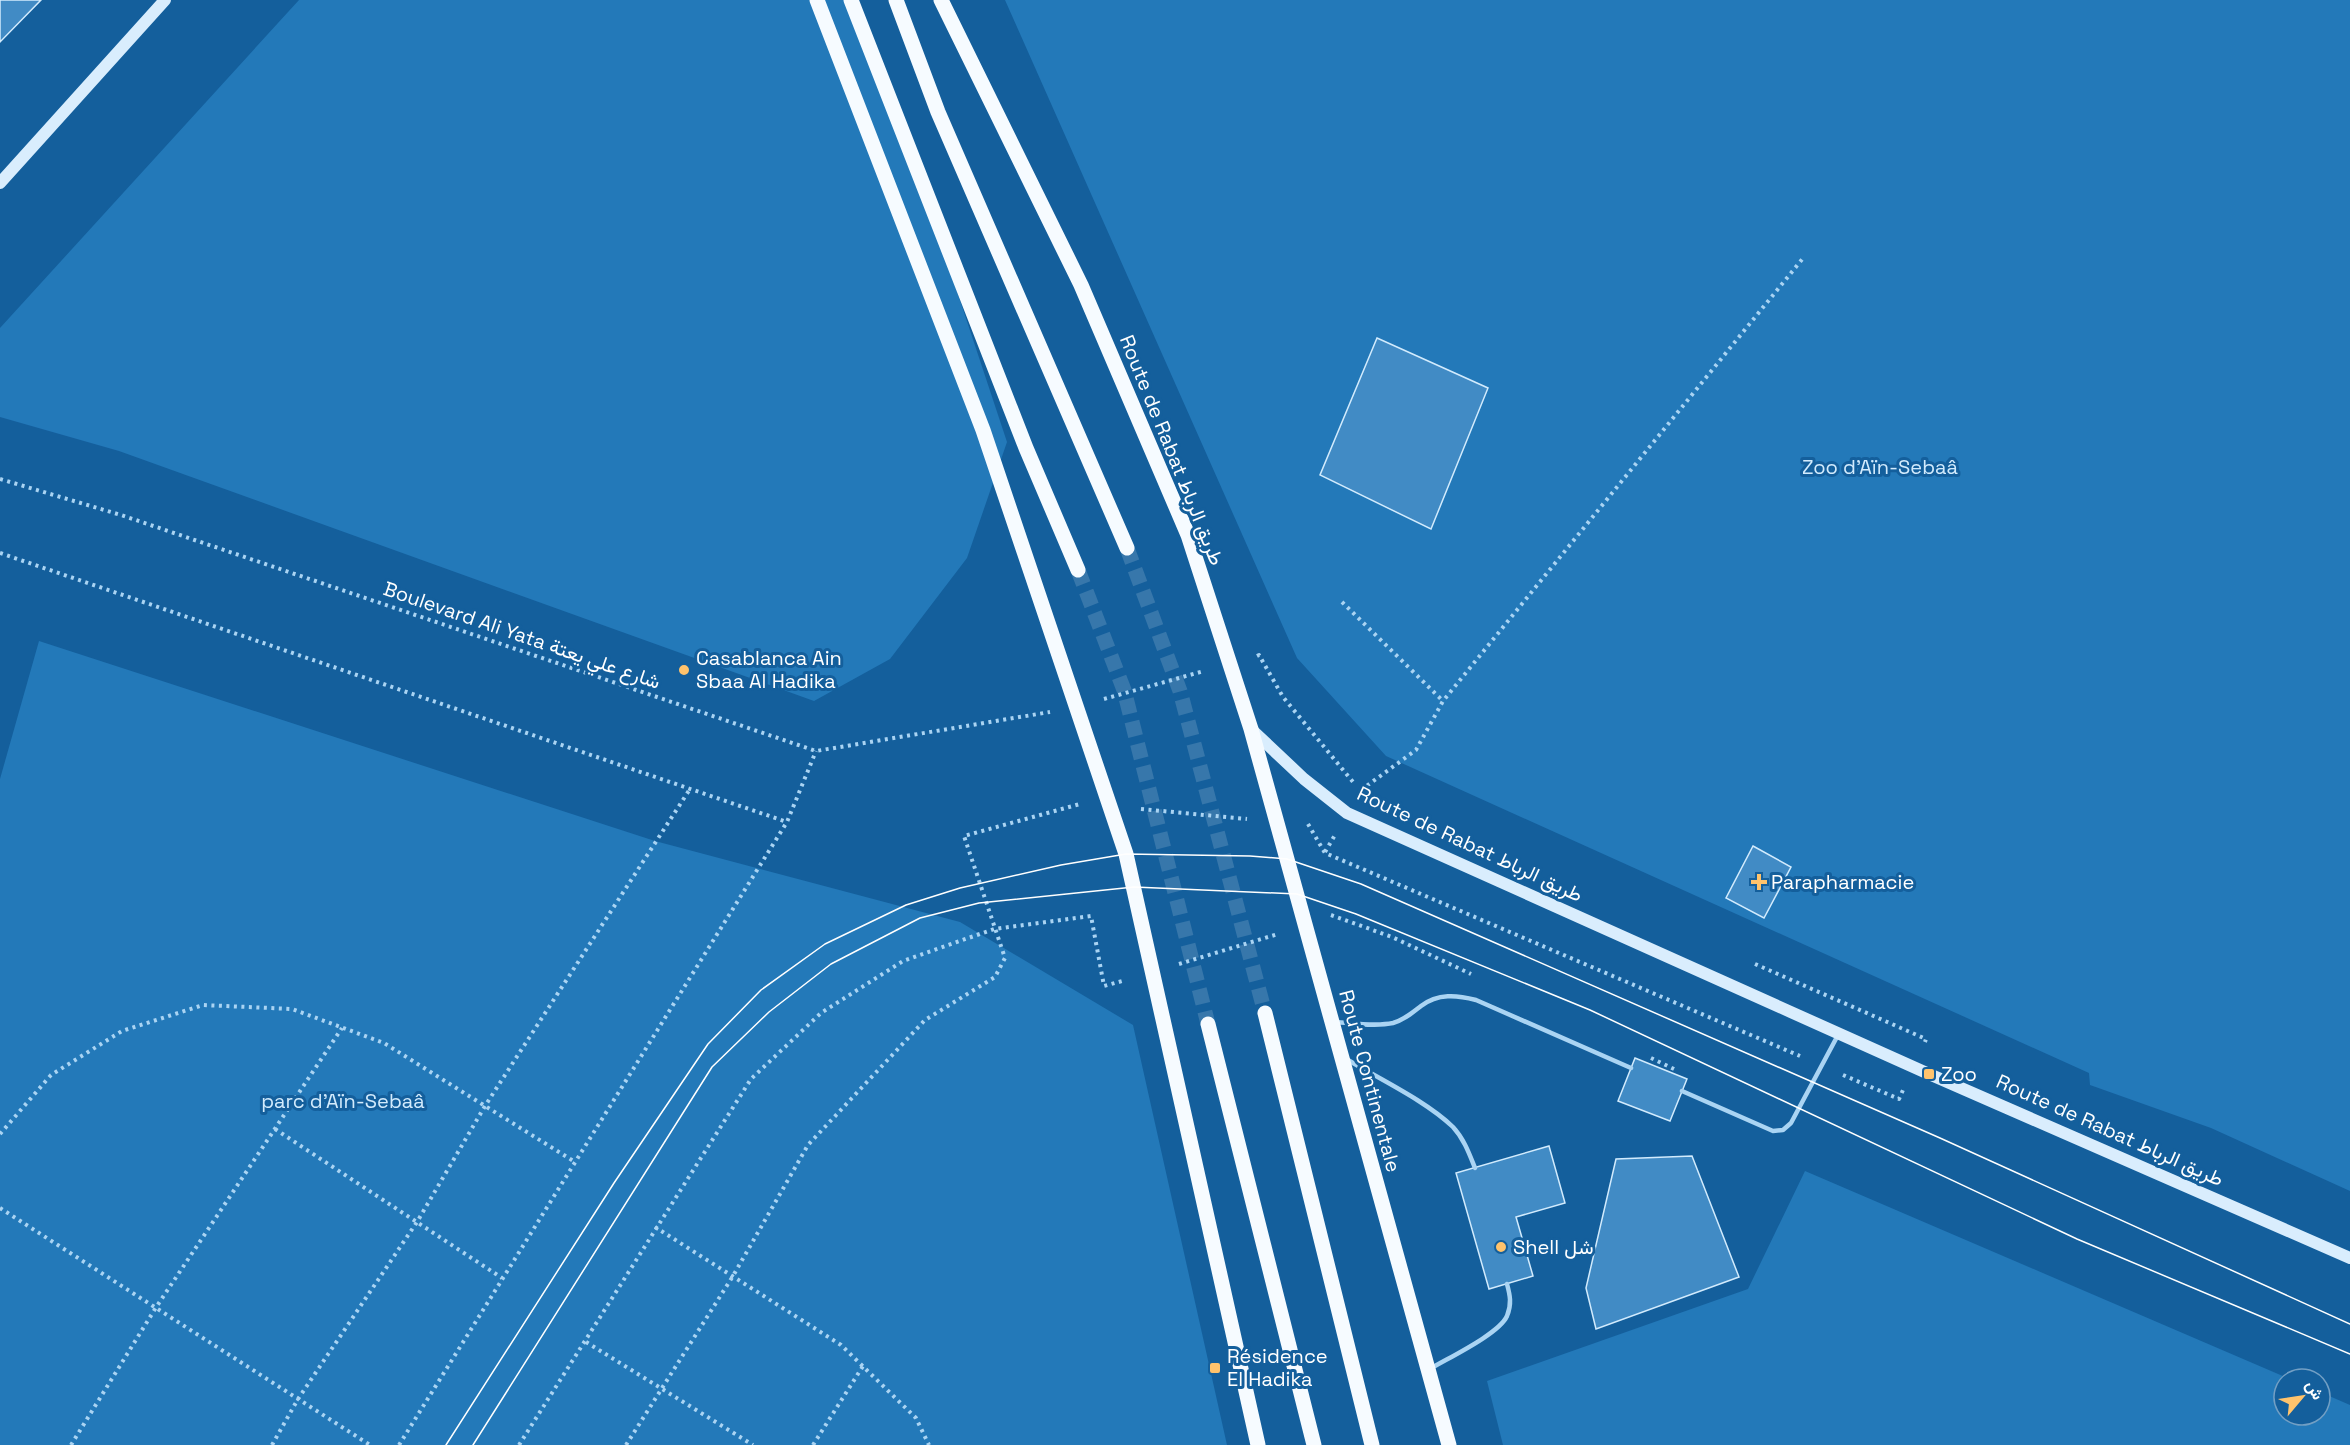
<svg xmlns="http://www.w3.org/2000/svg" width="2350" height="1445" viewBox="0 0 2350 1445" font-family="'Space Grotesk',Vazirmatn,sans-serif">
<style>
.green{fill:#2379b9}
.building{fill:#418bc5;stroke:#d2ebfd;stroke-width:1.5}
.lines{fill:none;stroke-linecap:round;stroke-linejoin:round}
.primary-tunnel{stroke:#3777ab;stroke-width:15;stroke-dasharray:15 8;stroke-linecap:butt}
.path{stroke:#aad4f3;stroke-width:4;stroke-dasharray:3 4.5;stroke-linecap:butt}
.lane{stroke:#aad4f3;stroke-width:4.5}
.secondary{stroke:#d9edfd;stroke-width:12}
.primary{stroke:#f6fbff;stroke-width:15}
.tram{stroke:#fff;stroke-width:1.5}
.poi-dot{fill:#ffc36c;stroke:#145f9c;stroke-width:2}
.labels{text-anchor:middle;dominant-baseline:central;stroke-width:6;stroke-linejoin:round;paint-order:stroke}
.street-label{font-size:20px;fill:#fff;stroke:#145f9c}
.park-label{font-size:20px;fill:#d2ebfd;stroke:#145f9c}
.poi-label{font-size:20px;fill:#fff;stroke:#145f9c;text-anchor:start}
</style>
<rect width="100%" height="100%" fill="#145f9c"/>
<g class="green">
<polygon points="299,0 856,0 870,29 1007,442 967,558 890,659 814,701 119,451 0,417 0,328"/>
<polygon points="1005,0 2350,0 2350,1191 2211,1128 2090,1085 2089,1073 1386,756 1297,658"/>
<polygon points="39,641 655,841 960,922 1133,1025 1227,1445 0,1445 0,779"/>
<polygon points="1805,1171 2290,1379 2284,1379 2284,1415 2320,1415 2320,1392 2350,1405 2350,1445 1503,1445 1487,1381 1748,1289"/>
</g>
<g class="building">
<polygon points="0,0 41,0 0,42"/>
<polygon points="1377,338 1488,388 1431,529 1320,475"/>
<polygon points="1753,846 1791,867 1764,918 1726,898"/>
<polygon points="1635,1058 1687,1079 1670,1121 1618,1101"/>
<polygon points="1549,1146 1565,1203 1516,1217 1533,1276 1489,1289 1456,1173"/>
<polygon points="1692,1156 1739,1277 1596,1329 1586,1288 1616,1159"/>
</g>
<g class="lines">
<g class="primary-tunnel">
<polyline points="1127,548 1180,691 1265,1013"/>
<polyline points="1078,570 1124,690 1208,1024"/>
</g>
<g class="path">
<polyline points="0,479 121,515 816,751 1050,712"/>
<polyline points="0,553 787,822"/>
<polyline points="1342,602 1443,701"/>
<polyline points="1257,656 1259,655 1283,697 1353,782"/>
<polyline points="1104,699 1204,671"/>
<polyline points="1361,790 1416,750 1443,701 1804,257"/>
<polyline points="1141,809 1247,819"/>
<polyline points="1308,824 1325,853 1800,1056"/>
<polyline points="1325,852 1335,835"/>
<polyline points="1331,915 1392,937 1471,974"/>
<polyline points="1179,964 1278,934"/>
<polyline points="1755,964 1926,1039 1925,1042"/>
<polyline points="1651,1058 1674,1069"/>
<polyline points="1843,1075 1899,1099 1903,1090"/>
<polyline points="275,1129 502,1278"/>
<polyline points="0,1134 51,1075 122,1031 203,1005 292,1009 384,1043 575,1162"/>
<polyline points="0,1208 370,1445"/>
<polyline points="655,1227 841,1345 916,1418 929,1445"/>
<polyline points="586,1342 753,1445"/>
<polyline points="71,1445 155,1309 342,1028"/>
<polyline points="272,1445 298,1399 417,1222 485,1106 690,789"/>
<polyline points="399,1445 787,822 816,751"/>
<polyline points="519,1445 751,1079 821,1013 903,961 994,929 1091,916 1104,986 1126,980"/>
<polyline points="626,1445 733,1276 808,1145 925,1020 995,977 1005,958 964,836 1080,804"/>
<polyline points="813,1445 863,1366"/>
</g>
<g class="lane">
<path d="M1335,1022C1353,1023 1375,1027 1393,1023C1404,1020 1412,1013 1421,1006C1438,993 1457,995 1476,1000L1631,1068"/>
<path d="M1348,1060C1381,1080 1426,1101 1453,1127C1464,1139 1469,1153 1475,1168"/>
<polyline points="1682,1091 1773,1131 1783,1130 1791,1123 1838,1035"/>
<path d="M1430,1369C1448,1358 1499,1334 1507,1316C1512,1304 1510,1295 1507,1284"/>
</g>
<g class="secondary">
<polyline points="0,183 165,0"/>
<polyline points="1251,729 1304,779 1347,813 1929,1074 2350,1258"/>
</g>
<g class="primary">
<polyline points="817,0 983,430 1126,854 1258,1445"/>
<polyline points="851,0 1026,448 1078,570"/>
<polyline points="896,0 938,112 1127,548"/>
<polyline points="941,0 1081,285 1188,535 1251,729 1449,1445"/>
<polyline points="1265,1013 1372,1445"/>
<polyline points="1208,1024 1314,1445"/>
</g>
<g class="tram">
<polyline points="446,1445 614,1183 708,1044 761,990 825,944 906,905 960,888 1061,865 1126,854 1250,856 1287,859 1361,884 1940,1138 2350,1324"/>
<polyline points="473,1445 712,1067 769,1012 831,964 920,918 979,903 1134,887 1297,894 1356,914 1590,1010 2077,1239 2350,1354"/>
</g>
</g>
<g class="poi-dot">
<circle cx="684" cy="670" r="6"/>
<path d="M1756 873h6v6h6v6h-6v6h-6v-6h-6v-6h6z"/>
<rect x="1923" y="1068" width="12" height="12" rx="3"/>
<circle cx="1501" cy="1247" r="6"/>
<rect x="1209" y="1362" width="12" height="12" rx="3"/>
</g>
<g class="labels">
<g class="street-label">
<text transform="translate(1172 450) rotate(68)">Route de Rabat طريق الرباط</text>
<text transform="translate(522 635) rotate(19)">Boulevard Ali Yata شارع علي يعتة</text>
<text transform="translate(1470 844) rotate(25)">Route de Rabat طريق الرباط</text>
<text transform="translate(1370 1081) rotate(75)">Route Continentale</text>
<text transform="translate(2110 1130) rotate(24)">Route de Rabat طريق الرباط</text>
</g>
<g class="park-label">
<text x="1880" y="467">Zoo d'Aïn-Sebaâ</text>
<text x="343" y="1101">parc d'Aïn-Sebaâ</text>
</g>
<g class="poi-label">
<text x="696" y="658">Casablanca Ain<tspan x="696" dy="23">Sbaa Al Hadika</tspan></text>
<text x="1771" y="882">Parapharmacie</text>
<text x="1941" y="1074">Zoo</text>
<text x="1513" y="1247">Shell شل</text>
<text x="1227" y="1356">Résidence<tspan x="1227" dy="23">El Hadika</tspan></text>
</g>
</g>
<g transform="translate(2302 1397) rotate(61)"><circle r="28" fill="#145f9c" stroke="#729fc4" stroke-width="1.5"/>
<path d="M0-4.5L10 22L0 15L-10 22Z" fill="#ffc36c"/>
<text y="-9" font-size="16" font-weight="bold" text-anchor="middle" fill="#ffffff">ش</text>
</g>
</svg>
